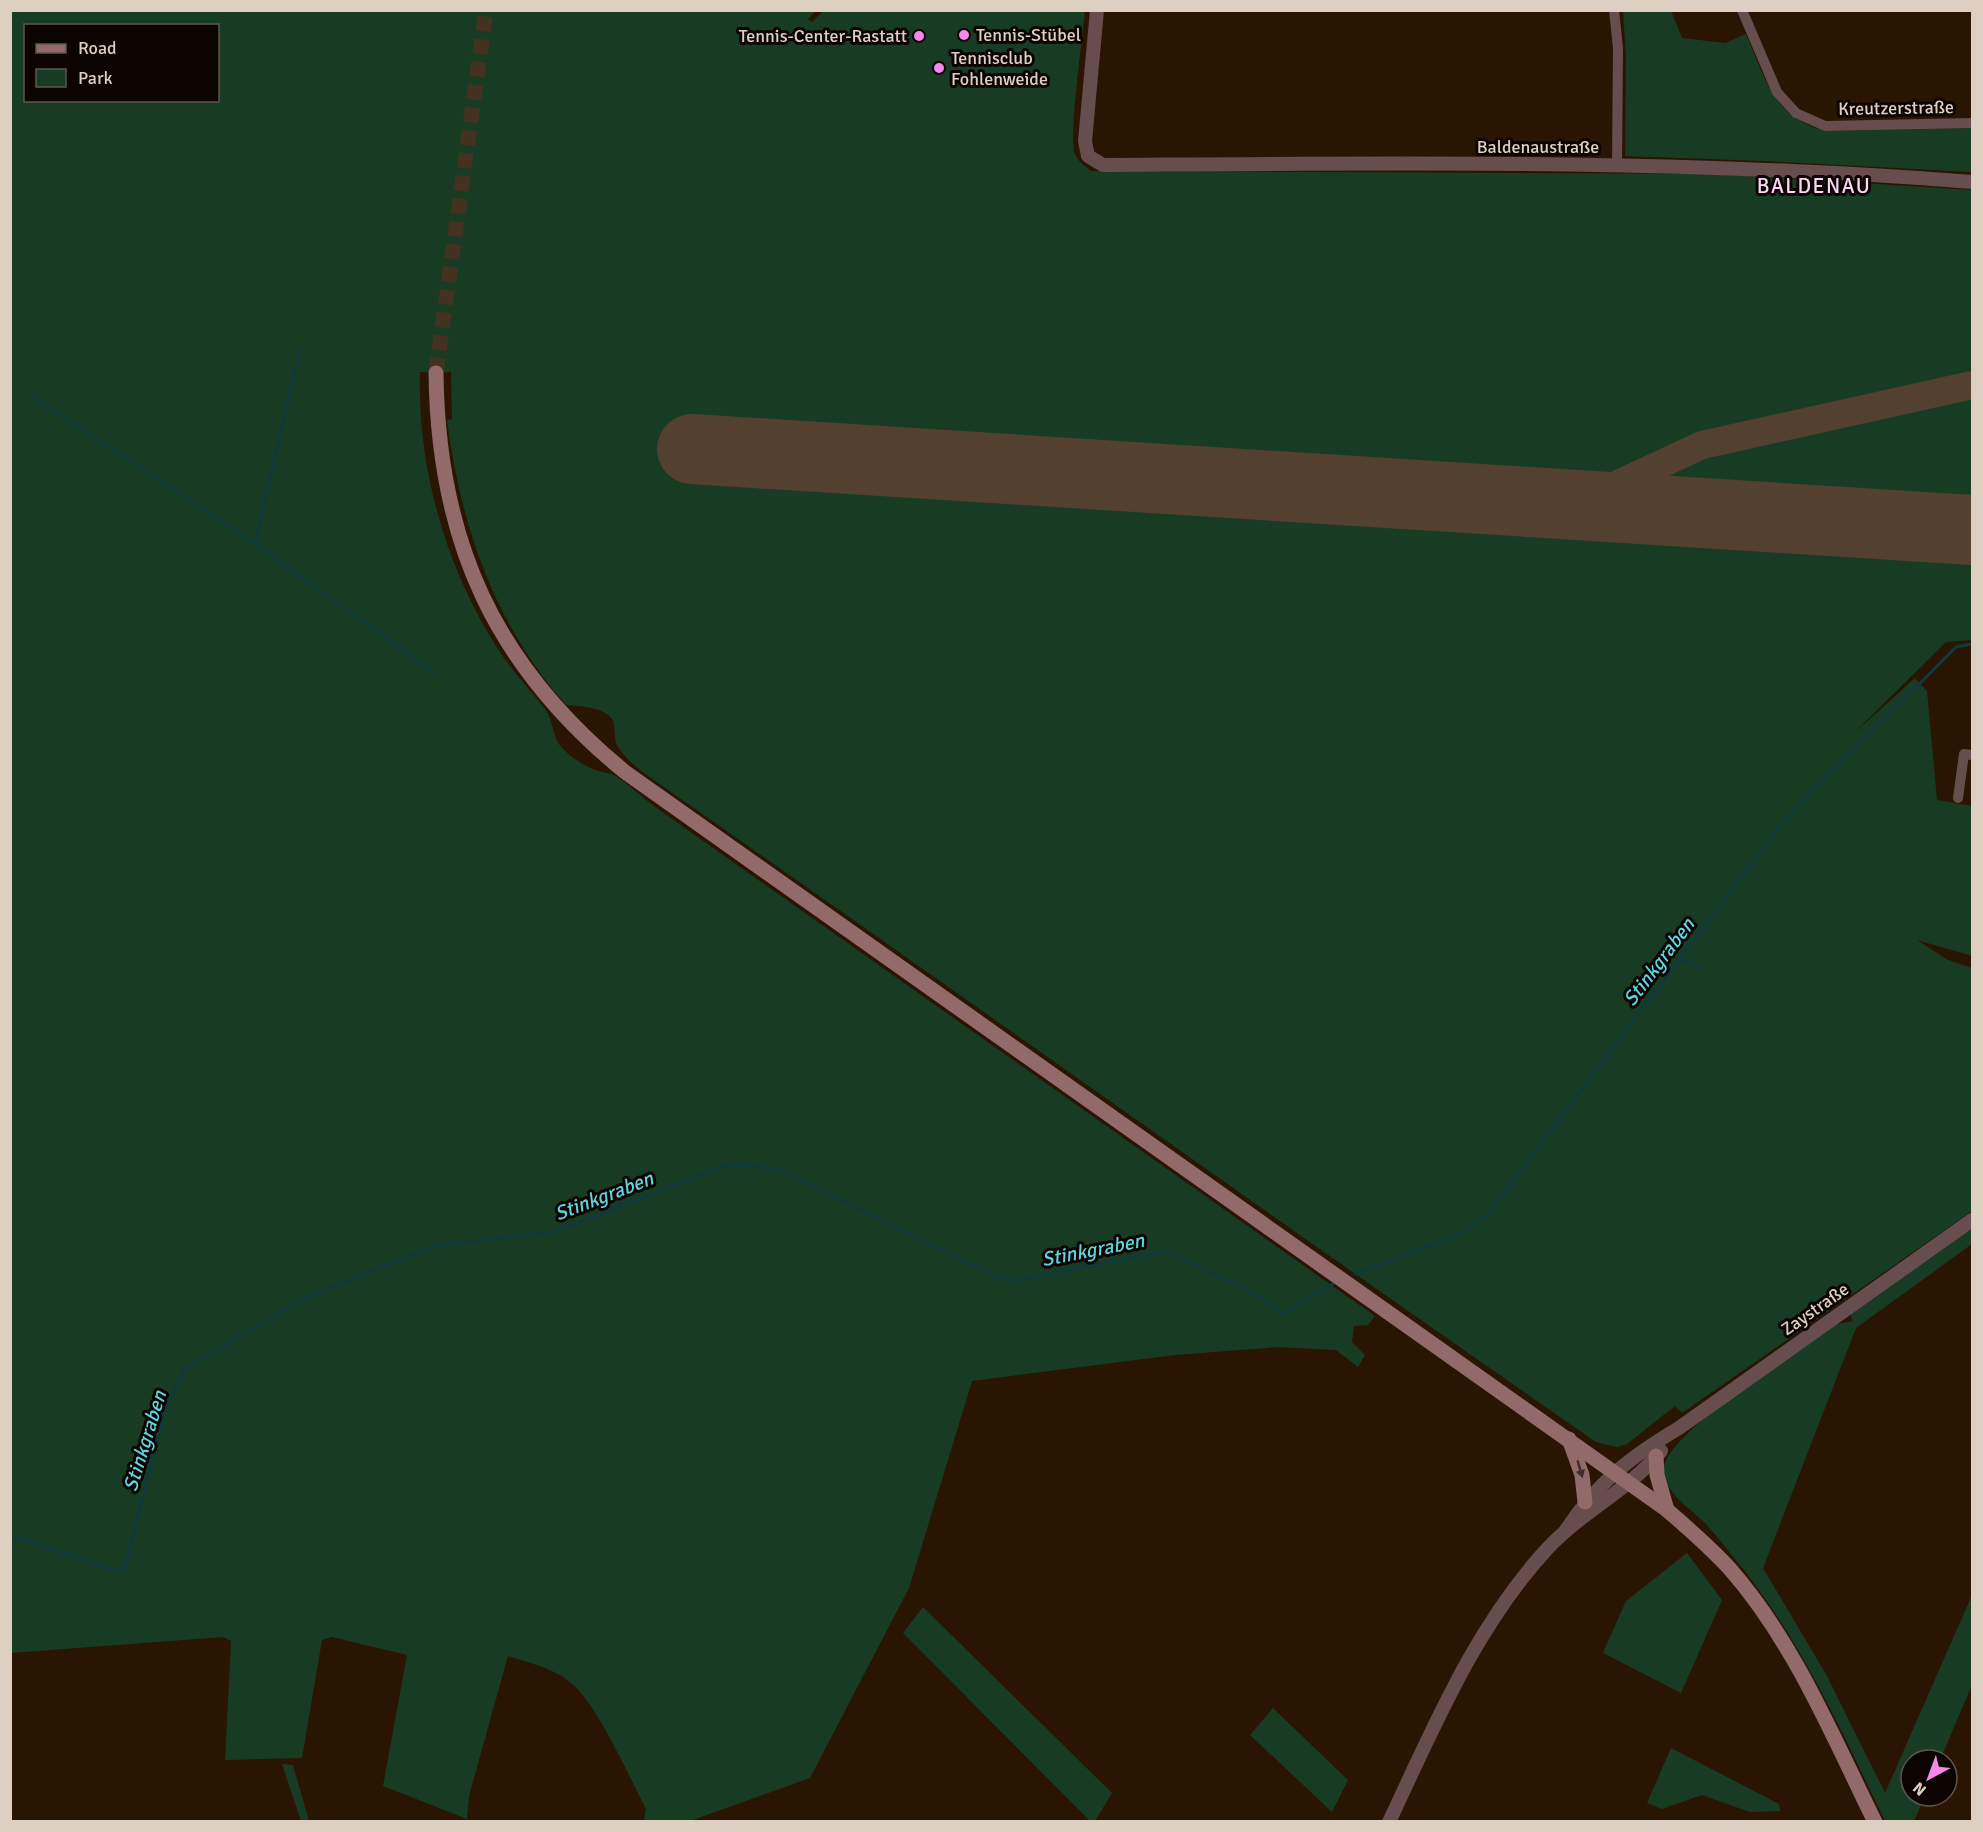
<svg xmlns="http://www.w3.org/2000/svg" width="1983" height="1832" viewBox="0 0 1983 1832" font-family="Signika,sans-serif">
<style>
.green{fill:#183c23;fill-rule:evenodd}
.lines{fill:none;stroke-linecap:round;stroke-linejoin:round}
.stream{stroke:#0e393d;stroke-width:3}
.taxiway{stroke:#54402f;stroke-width:28}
.runway{stroke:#54402f;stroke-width:70}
.secondary-tunnel{stroke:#453120;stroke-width:15;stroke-dasharray:15 8;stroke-linecap:butt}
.minor{stroke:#674d4e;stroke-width:10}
.tertiary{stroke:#674d4e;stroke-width:14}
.secondary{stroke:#926a6a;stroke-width:15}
.oneway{fill:#422d2b}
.poi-dot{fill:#f688ed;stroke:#0c0401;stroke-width:2}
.labels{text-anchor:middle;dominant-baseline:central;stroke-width:6;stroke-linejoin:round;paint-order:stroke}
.poi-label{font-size:18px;fill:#decfc3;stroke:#0c0401;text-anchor:start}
.street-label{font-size:18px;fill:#decfc3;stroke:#0c0401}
.water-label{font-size:20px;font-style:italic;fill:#5ed5e2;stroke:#0c0401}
.quarter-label{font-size:21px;letter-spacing:1.5px;fill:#fbd6f7;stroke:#0c0401}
</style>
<rect width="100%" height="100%" fill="#2a1503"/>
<g class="green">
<path d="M824,10L1085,11C1083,35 1068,137 1075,154C1078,162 1085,166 1091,171L1718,174L1972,190V640L1946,642L1853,734L1915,678L1927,691L1937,800L1972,806V956L1917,940L1948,960L1972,968V1211L1682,1413L1675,1406L1627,1444L1617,1447L1596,1442C1283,1225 973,1003 661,785C646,774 629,764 619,748C613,740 616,730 613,721C607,707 579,706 566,705C494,623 461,527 447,420L452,419L451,372H420C417,469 447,572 500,652C514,673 530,690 545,709C554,721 552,739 564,750C573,759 586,767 598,771C604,773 610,773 616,776C628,784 640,795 651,804L1375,1316L1368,1325L1354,1326L1352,1342L1365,1355L1358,1367L1336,1350L1278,1347L1175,1355L972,1381L909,1588L810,1778L690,1821H644L646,1809C630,1778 596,1702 571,1683C554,1668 529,1663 508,1656L469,1796L467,1819L383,1786L407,1655L332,1637L322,1640L302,1758L225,1760L231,1641L223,1637L11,1653V11H816L808,19L812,22ZM26,26H218V100H26Z"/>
<path d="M1623,11H1671L1682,38L1725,43L1746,34C1765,78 1774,119 1826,131L1972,128V172L1764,161L1625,156L1626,57Z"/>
<path d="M1972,1225V1244L1856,1328L1763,1568L1827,1676L1885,1793L1972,1595V1685L1940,1760H1911V1796H1925L1914,1821H1885C1841,1730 1798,1633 1731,1554C1723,1544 1714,1533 1705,1523C1691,1509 1660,1490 1664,1467C1668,1433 1801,1348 1832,1325L1853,1321L1849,1312Z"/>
<polygon points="1687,1553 1722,1600 1681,1693 1603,1653 1626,1601"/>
<polygon points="923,1607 1112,1793 1095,1821 1090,1821 903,1633"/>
<polygon points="1273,1708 1348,1780 1332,1812 1250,1735"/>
<polygon points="1671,1748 1779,1804 1780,1811 1750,1812 1702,1795 1662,1809 1647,1803"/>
<polygon points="282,1764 293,1765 309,1821 301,1821"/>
</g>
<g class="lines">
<g class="stream">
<polyline points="33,397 255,544 435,673"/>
<polyline points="255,544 300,349"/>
<polyline points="1678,959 1703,967"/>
<polyline points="1356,1274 1463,1233 1489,1213 1784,821 1956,647 1972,644"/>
<polyline points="10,1538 25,1540 120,1572 125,1567 166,1407 185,1369 305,1298 435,1246 554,1232 724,1166 748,1165 781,1170 1001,1279 1017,1280 1168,1251 1261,1297 1284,1314 1336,1282"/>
</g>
<polyline class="taxiway" points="1573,505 1702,445 1972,385"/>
<polyline class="runway" points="692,449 1972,530"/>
<polyline class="secondary-tunnel" points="436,373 486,10"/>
<g class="minor">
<polyline points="1614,10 1618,48 1617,165"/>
<polyline points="1742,10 1777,92 1796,113 1825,126 1972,123"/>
<polyline points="1958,798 1964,754 1972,755"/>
</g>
<g class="tertiary">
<path d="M1097,10L1085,141L1088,156L1103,165C1393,163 1683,159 1972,182"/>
<path d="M1566,1530C1597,1483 1630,1457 1679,1428L1972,1220"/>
<path d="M1389,1822C1434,1727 1475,1627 1547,1549C1581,1512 1629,1490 1661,1451"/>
</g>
<g class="secondary">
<path d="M436,373C438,541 494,665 625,772L1667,1510C1689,1529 1711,1548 1730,1569C1794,1642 1832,1735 1875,1822"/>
<polyline points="1569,1439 1582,1475 1585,1502"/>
<polyline points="1656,1456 1657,1475 1667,1510"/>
</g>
</g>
<defs><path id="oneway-solid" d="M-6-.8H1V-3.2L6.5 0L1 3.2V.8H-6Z" transform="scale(1.5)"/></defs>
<use class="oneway" href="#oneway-solid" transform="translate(1580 1469) rotate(74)"/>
<g class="poi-dot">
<circle cx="964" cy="35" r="6"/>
<circle cx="919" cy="36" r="6"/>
<circle cx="939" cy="68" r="6"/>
</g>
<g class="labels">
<g class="poi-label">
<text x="976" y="35">Tennis-Stübel</text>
<text x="907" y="36" text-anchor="end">Tennis-Center-Rastatt</text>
<text x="951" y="58">Tennisclub<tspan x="951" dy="21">Fohlenweide</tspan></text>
</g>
<g class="street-label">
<text transform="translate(1896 108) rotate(-1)">Kreutzerstraße</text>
<text x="1538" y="147">Baldenaustraße</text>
<text transform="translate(1815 1309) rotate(-35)">Zaystraße</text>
</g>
<g class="water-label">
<text transform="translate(1659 962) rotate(-53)">Stinkgraben</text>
<text transform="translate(604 1196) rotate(-21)">Stinkgraben</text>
<text transform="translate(1093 1250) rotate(-11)">Stinkgraben</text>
<text transform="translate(145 1441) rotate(-73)">Stinkgraben</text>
</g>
<g class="quarter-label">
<text x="1814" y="186">BALDENAU</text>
</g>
</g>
<rect width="1983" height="1832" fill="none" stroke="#decfc3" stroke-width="24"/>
<rect x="24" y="24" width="195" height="78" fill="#0c0401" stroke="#60554f" stroke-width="1.5"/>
<rect x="36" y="44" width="30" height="9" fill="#926a6a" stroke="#60554f" stroke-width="1.5"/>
<text x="78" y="54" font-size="18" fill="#decfc3">Road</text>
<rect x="36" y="69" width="30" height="18" fill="#183c23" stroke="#60554f" stroke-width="1.5"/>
<text x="78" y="84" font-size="18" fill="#decfc3">Park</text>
<g transform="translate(1929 1778) rotate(221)"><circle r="28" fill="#0c0401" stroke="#60554f" stroke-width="1.5"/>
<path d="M0-4.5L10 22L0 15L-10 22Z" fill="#f688ed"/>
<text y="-9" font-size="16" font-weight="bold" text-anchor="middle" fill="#decfc3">N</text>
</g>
</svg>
